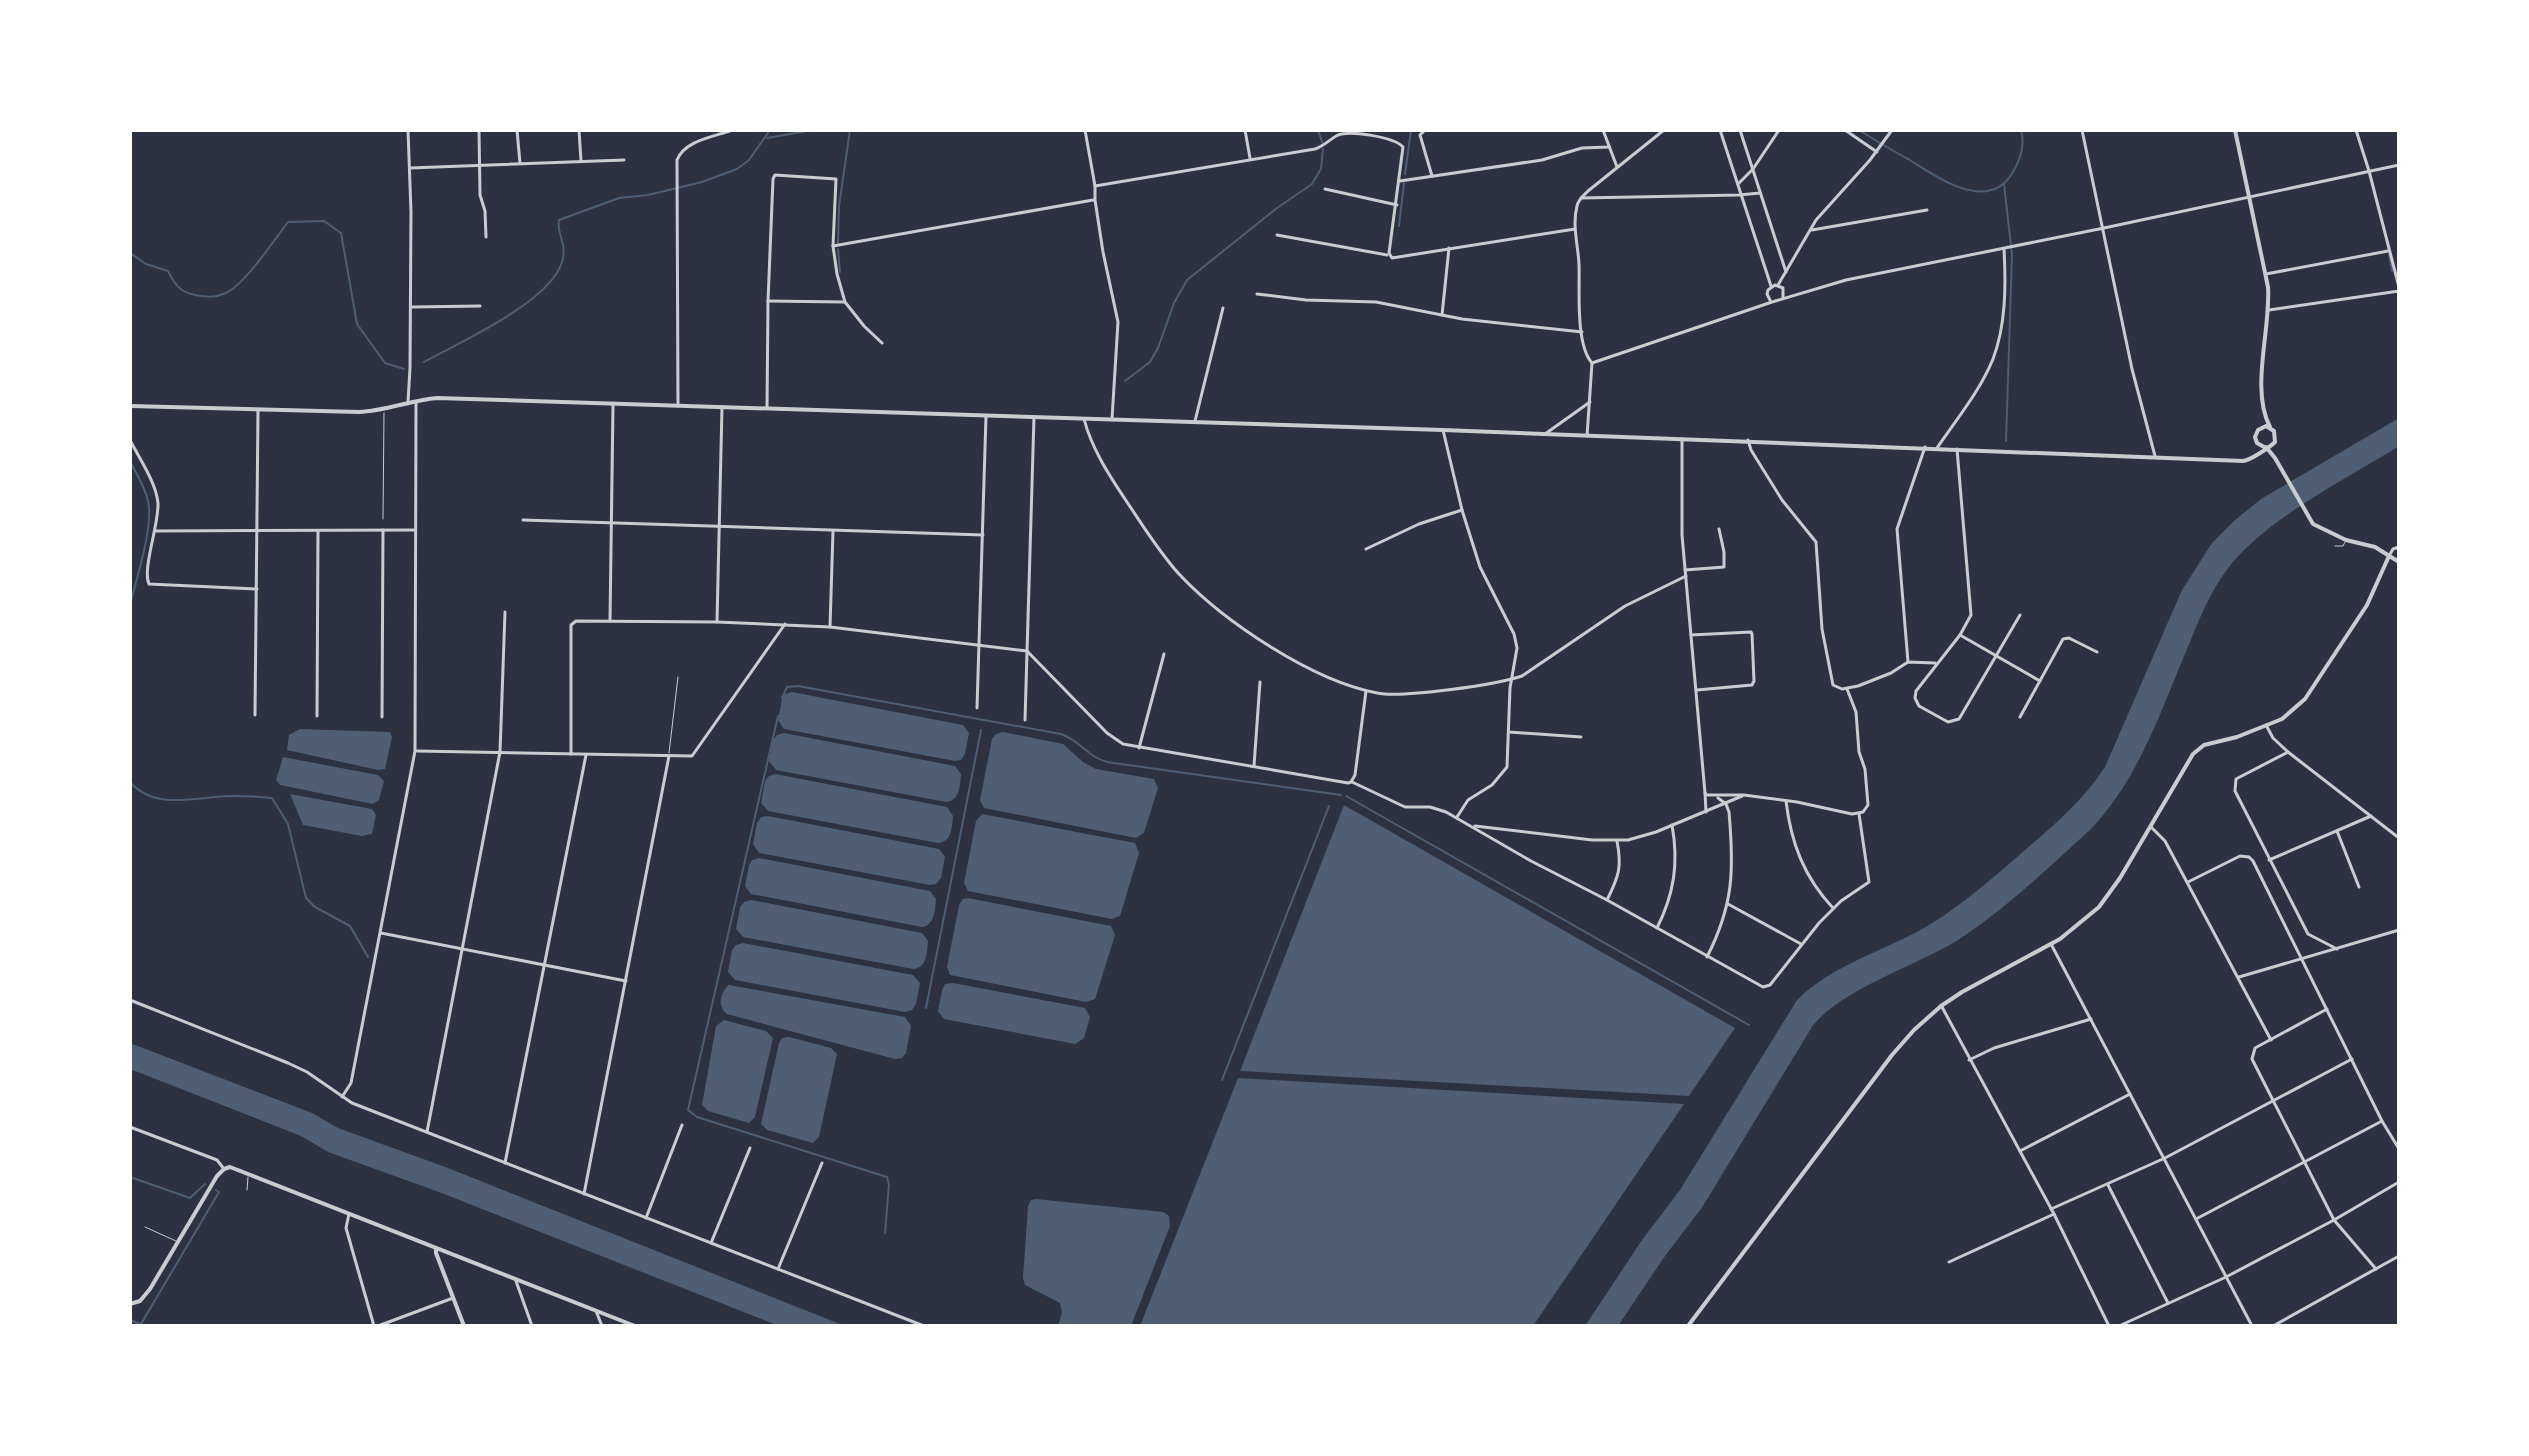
<svg xmlns="http://www.w3.org/2000/svg" width="2529" height="1456" viewBox="0 0 2529 1456" font-family="'DM Sans',sans-serif">
<style>
.water{fill:#4f5d75}
.lines{fill:none;stroke-linecap:round;stroke-linejoin:round}
.stream{stroke:#4f5d75;stroke-width:2}
.service{stroke:#caccd0;stroke-width:1}
.minor{stroke:#caccd0;stroke-width:3}
.tertiary{stroke:#caccd0;stroke-width:4}
</style>
<rect width="100%" height="100%" fill="#2d3142"/>
<g class="water">
<path d="M2399,418V446C2345,480 2263,520 2226,571C2210,593 2200,617 2190,642C2162,707 2140,778 2090,830C2048,868 2006,909 1958,940C1916,966 1839,990 1812,1027L1703,1206L1665,1256L1618,1326H1585L1642,1240L1680,1190L1797,1000C1829,968 1876,953 1915,933C1956,911 1989,881 2024,851C2054,825 2083,801 2105,767L2182,590L2212,543L2235,520L2261,499Z"/>
<polygon points="792,692 963,725 969,733 965,754 961,760 955,761 784,729 778,720 782,699 785,694"/>
<polygon points="300,729 390,732 392,737 385,769 378,770 287,750 289,735"/>
<polygon points="1003,732 1063,744 1083,762 1096,769 1154,779 1158,788 1144,833 1136,838 984,808 980,800 992,739 996,734"/>
<path d="M784,733L955,766L961,774C960,785 960,801 946,802L776,770L769,761L773,740L777,735Z"/>
<polygon points="283,757 378,775 384,781 379,800 373,804 280,785 276,780"/>
<path d="M775,774L947,807L953,816C952,827 952,842 938,843L768,811L761,803L765,781L769,776Z"/>
<polygon points="290,794 372,809 376,815 372,834 362,836 303,825"/>
<polygon points="1344,805 1735,1028 1689,1096 1240,1071"/>
<polygon points="982,814 1135,843 1139,853 1120,916 1112,919 968,891 964,883 976,821"/>
<polygon points="768,816 939,849 945,857 941,878 936,884 930,885 759,853 753,844 757,823 761,817"/>
<path d="M759,858L930,891L936,899C935,910 935,925 922,927L751,894L745,886L749,865L752,860Z"/>
<polygon points="968,898 1111,926 1115,935 1095,999 1086,1002 950,975 947,967 959,905 963,899"/>
<path d="M751,900L922,933L928,941C927,953 927,968 913,969L743,937L736,929L740,907L744,902Z"/>
<polygon points="743,943 913,975 920,983 916,1004 912,1010 905,1012 735,980 728,972 732,950 736,945"/>
<polygon points="953,983 1085,1008 1090,1017 1084,1038 1075,1044 944,1019 938,1011 942,990 945,984"/>
<path d="M729,985L905,1017L911,1026L906,1053L902,1058L895,1059L727,1014C717,1007 720,992 729,985Z"/>
<polygon points="724,1020 766,1031 773,1038 755,1117 749,1123 708,1111 702,1105 716,1026"/>
<polygon points="789,1037 831,1048 837,1054 819,1137 813,1143 767,1130 761,1124 779,1043 782,1038"/>
<polygon points="130,1043 312,1113 338,1128 448,1168 845,1326 779,1326 439,1192 328,1152 301,1136 130,1069"/>
<polygon points="1238,1078 1684,1104 1533,1326 1140,1326"/>
<polygon points="1036,1199 1163,1212 1169,1216 1170,1226 1131,1326 1058,1326 1062,1312 1060,1303 1025,1285 1023,1278 1028,1206 1031,1200"/>
</g>
<g class="lines">
<g class="stream">
<polyline points="1318,130 1322,142"/>
<path d="M1859,130C1875,140 1891,150 1908,159C1936,176 1988,215 2013,172C2020,160 2025,144 2021,130"/>
<polyline points="767,138 813,130"/>
<polyline points="1405,174 1411,130"/>
<polyline points="2004,184 2012,255 2006,441"/>
<polyline points="1399,226 1404,183"/>
<polyline points="838,243 839,206 850,130"/>
<polyline points="838,249 840,272"/>
<path d="M130,253L146,264L168,271C175,285 180,292 195,295C206,297 215,298 226,293C245,284 275,239 288,222L324,221L341,233L357,324L385,363L404,369"/>
<polyline points="2389,254 2392,271"/>
<path d="M424,362C460,342 550,302 562,262C568,242 556,235 559,220L619,198L648,195L702,182L737,169L749,160L770,130"/>
<polyline points="1125,381 1150,362 1158,348 1174,303 1187,280 1277,208 1312,184 1321,169 1323,149"/>
<path d="M130,461C136,474 145,486 148,501C154,527 136,579 130,606"/>
<path d="M782,698L787,687L798,686L1061,734C1079,740 1088,757 1107,762L1341,795"/>
<polyline points="778,716 688,1110 697,1117 887,1177 889,1184 885,1233"/>
<path d="M130,782C152,807 185,800 214,797C234,795 253,796 272,798L288,824L306,898L315,907L350,926L368,957"/>
<polyline points="1346,796 1749,1025"/>
<polyline points="926,1008 981,730"/>
<polyline points="1222,1080 1329,806"/>
<polyline points="130,1177 190,1198 205,1184"/>
<polyline points="130,1320 145,1326"/>
<polyline points="141,1324 219,1192 216,1190"/>
</g>
<g class="service">
<polyline points="383,519 384,413"/>
<polyline points="2335,546 2343,546 2345,542"/>
<polyline points="669,753 678,677"/>
<polyline points="247,1190 248,1177"/>
<polyline points="145,1227 176,1241"/>
</g>
<g class="minor">
<polyline points="479,130 480,195 485,211 486,237"/>
<polyline points="517,130 520,163"/>
<polyline points="579,130 581,161"/>
<polyline points="1085,130 1095,186 1095,200 1103,252 1118,322 1112,419"/>
<polyline points="1245,130 1250,158"/>
<polyline points="1425,130 1420,135 1432,176"/>
<polyline points="1603,130 1617,167"/>
<polyline points="1720,130 1771,286"/>
<polyline points="1740,130 1786,272"/>
<polyline points="1845,130 1877,152"/>
<polyline points="2082,130 2132,369 2155,456"/>
<polyline points="2356,130 2369,171 2399,287"/>
<polyline points="410,168 624,160"/>
<polyline points="1400,181 1542,160 1582,148 1609,147"/>
<polyline points="1738,184 1753,169 1779,130"/>
<path d="M1095,186L1315,149C1324,146 1330,139 1338,135C1350,130 1394,137 1403,147L1389,253L1392,258L1575,229"/>
<polyline points="1325,189 1397,205"/>
<polyline points="1581,198 1739,195 1760,193"/>
<polyline points="1812,230 1927,210"/>
<polyline points="1277,235 1387,255"/>
<polyline points="833,246 1093,200"/>
<polyline points="2266,274 2388,251"/>
<polyline points="1778,285 1816,220 1870,160 1892,130"/>
<polyline points="1257,294 1306,300 1376,302 1462,319 1582,332"/>
<polyline points="1770,300 1767,294 1768,290 1775,285 1783,288 1783,298"/>
<polyline points="768,301 844,302"/>
<polyline points="412,307 480,306"/>
<polyline points="2269,310 2399,291"/>
<polyline points="1442,315 1449,248"/>
<polyline points="1592,363 1772,302 1846,280 2104,228 2399,165"/>
<polyline points="408,402 410,368 411,212 408,130"/>
<path d="M678,406L677,160C685,140 714,137 732,130"/>
<polyline points="767,408 768,301 773,179 775,175 836,179 833,246 837,274 845,302 864,326 882,343"/>
<path d="M1084,419C1092,450 1111,478 1129,505C1145,529 1160,553 1179,574C1224,622 1313,681 1377,693C1402,698 1496,685 1522,676L1625,606L1686,576"/>
<polyline points="1195,421 1223,308"/>
<polyline points="1443,430 1462,510 1480,567 1514,634 1517,648 1510,688 1507,767 1492,785 1468,800 1457,817"/>
<polyline points="1545,434 1590,402"/>
<path d="M1587,436L1592,363C1575,344 1580,288 1579,264C1578,245 1572,225 1577,206C1578,200 1583,196 1588,191L1664,130"/>
<polyline points="1682,439 1682,535 1705,793 1707,795 1744,795 1797,802 1852,814 1863,812 1868,805 1865,769 1859,752 1856,712 1847,689"/>
<path d="M130,440C139,458 156,482 158,503C159,525 142,569 149,584L257,589"/>
<polyline points="1748,440 1751,450 1782,500 1816,542 1822,629 1833,685 1842,689 1858,686 1891,673 1908,662 1935,663"/>
<path d="M1937,448C1956,420 1980,391 1993,359C2006,325 2006,285 2004,249"/>
<polyline points="1957,449 1971,615 1960,635 1916,691 1915,698 1919,706 1948,722 1959,719 2020,615"/>
<polyline points="523,520 983,535"/>
<polyline points="156,531 415,530"/>
<polyline points="1366,549 1419,524 1462,510"/>
<polyline points="2389,556 2393,549 2399,547"/>
<polyline points="1685,570 1724,567 1724,552 1719,529"/>
<polyline points="610,621 613,405"/>
<polyline points="717,622 722,407"/>
<polyline points="830,627 833,531"/>
<polyline points="1691,635 1751,632 1752,634 1754,681 1752,685 1697,690"/>
<polyline points="1960,635 2040,681"/>
<polyline points="1908,662 1897,529 1925,447"/>
<polyline points="977,708 986,416"/>
<polyline points="255,715 258,410"/>
<polyline points="317,716 318,531"/>
<polyline points="382,717 383,530"/>
<polyline points="2020,717 2063,639 2069,638 2097,652"/>
<polyline points="1025,720 1034,417"/>
<polyline points="2266,725 2273,738 2288,752 2399,838"/>
<polyline points="1509,732 1581,737"/>
<polyline points="1139,748 1164,654"/>
<polyline points="417,751 692,756 785,624"/>
<polyline points="2288,752 2236,779 2235,791 2308,934 2337,949"/>
<polyline points="571,754 571,625 576,621 717,622 830,627 1027,651 1107,733 1123,744 1348,783 1351,782 1355,775 1366,691"/>
<polyline points="1254,766 1260,682"/>
<polyline points="1352,782 1405,807 1430,807 1446,812 1531,861 1607,900 1763,987 1770,985 1819,923 1841,901 1869,882 1859,814"/>
<polyline points="1705,793 1706,812"/>
<path d="M1786,801C1791,843 1804,877 1833,908"/>
<polyline points="1475,826 1592,840 1628,840 1656,832 1742,796"/>
<polyline points="2151,827 2165,841 2271,1040"/>
<polyline points="2337,831 2359,887"/>
<polyline points="2269,860 2371,816"/>
<polyline points="2188,882 2240,856 2249,857 2253,861 2382,1121 2399,1149"/>
<path d="M1607,900C1619,876 1622,867 1617,841"/>
<polyline points="1728,904 1801,944"/>
<path d="M1657,928C1674,894 1679,863 1672,825"/>
<polyline points="381,933 626,981"/>
<polyline points="2051,944 2252,1326"/>
<path d="M1707,957C1734,904 1734,869 1729,812L1726,804L1718,798"/>
<polyline points="2239,977 2399,930"/>
<polyline points="130,1000 288,1063 307,1072 352,1103 924,1326"/>
<polyline points="1942,1007 2054,1214 2109,1326"/>
<polyline points="2327,1009 2255,1048 2252,1059 2334,1220 2376,1269"/>
<polyline points="1969,1060 1994,1048 2091,1019"/>
<polyline points="342,1097 351,1083 415,751 416,402"/>
<polyline points="130,1127 217,1160 224,1169"/>
<polyline points="427,1132 500,752 505,612"/>
<polyline points="2020,1151 2130,1094"/>
<polyline points="505,1163 586,755"/>
<polyline points="2108,1185 2168,1303"/>
<polyline points="584,1194 669,756"/>
<polyline points="2051,1209 2165,1158 2352,1059"/>
<polyline points="349,1214 346,1228 374,1326"/>
<polyline points="646,1218 682,1125"/>
<polyline points="2196,1219 2382,1121"/>
<polyline points="711,1243 750,1148"/>
<polyline points="1949,1262 2054,1214"/>
<polyline points="778,1269 822,1163"/>
<polyline points="516,1281 532,1326"/>
<polyline points="596,1311 602,1326"/>
<polyline points="378,1326 453,1298"/>
<polyline points="2119,1326 2226,1277 2334,1220 2399,1182"/>
<polyline points="2273,1326 2399,1256"/>
</g>
<g class="tertiary">
<path d="M2235,130L2268,287C2271,330 2250,389 2270,427"/>
<path d="M130,406L359,412C386,411 411,400 437,398L1443,430L2243,461C2251,460 2270,447 2275,442L2274,431L2266,426L2258,430L2255,437L2257,443L2264,447"/>
<polyline points="2266,447 2275,458 2313,524 2346,540 2375,547 2399,562"/>
<polyline points="436,1249 436,1253 464,1326"/>
<polyline points="130,1304 140,1301 150,1289 217,1176 224,1169 230,1167 635,1326"/>
<polyline points="1688,1326 1892,1055 1914,1030 1941,1006 1962,992 2060,939 2099,907 2120,878 2193,754 2204,745 2237,737 2282,719 2305,699 2367,605 2389,556"/>
</g>
</g>
<rect width="2529" height="1456" fill="none" stroke="#ffffff" stroke-width="264"/>
</svg>
